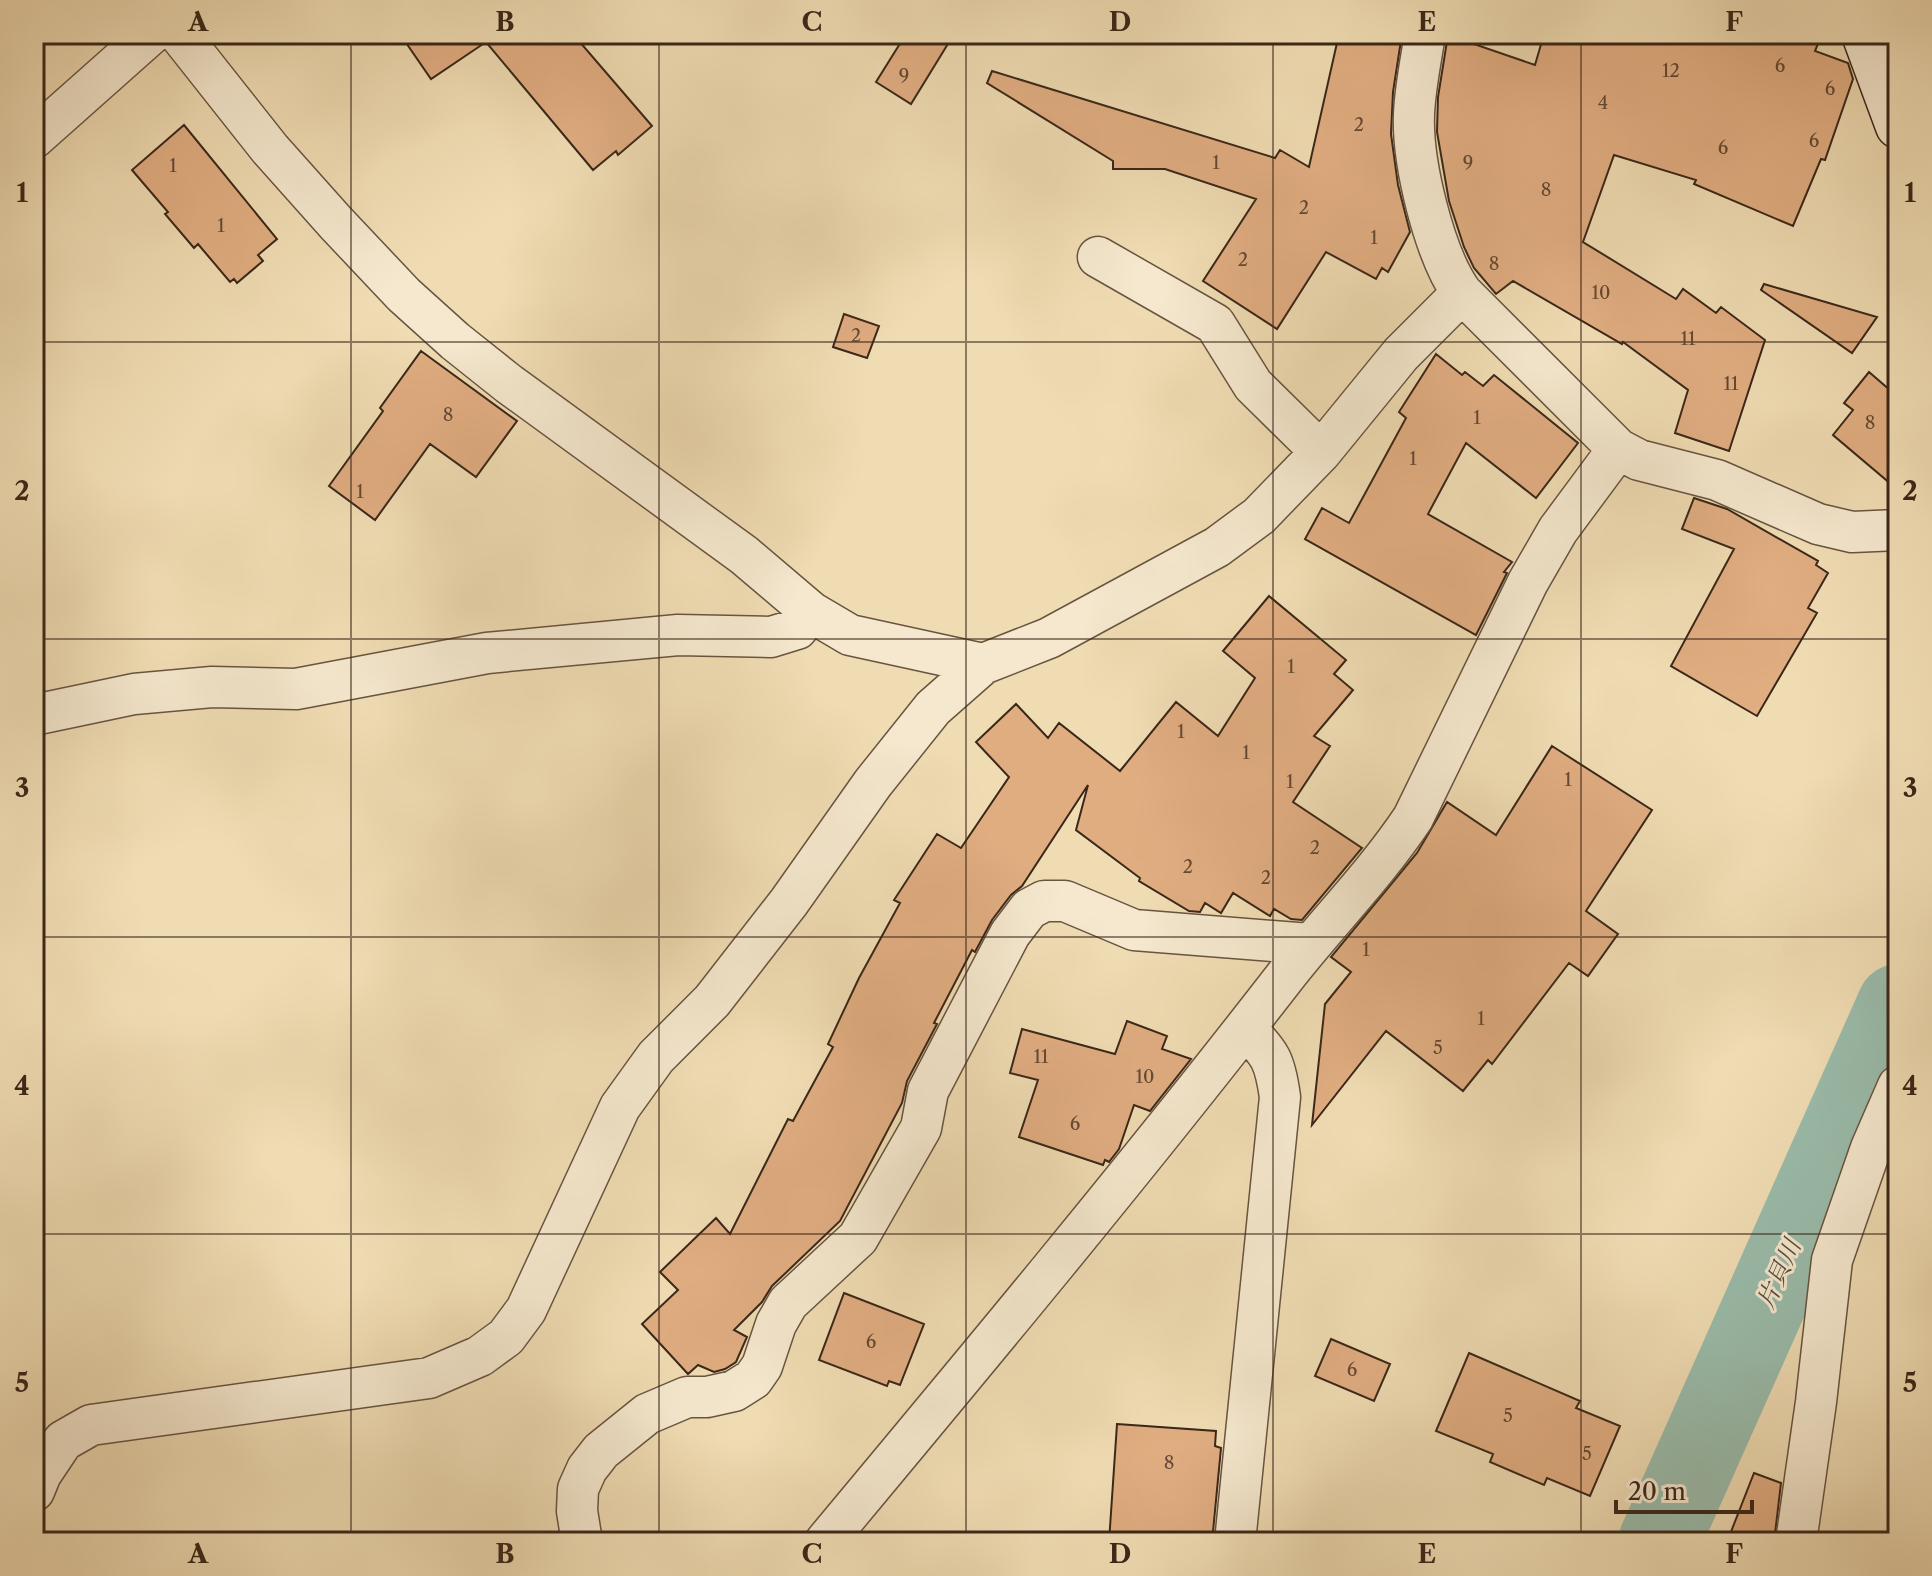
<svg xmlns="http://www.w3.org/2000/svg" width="1932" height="1576" font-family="'Libre Caslon Text','Noto Serif JP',serif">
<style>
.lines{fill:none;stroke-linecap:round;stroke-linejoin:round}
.river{stroke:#9abcab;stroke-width:82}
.building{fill:#e0ad81;stroke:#3a2719;stroke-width:2}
.street-casing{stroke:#685440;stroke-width:43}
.secondary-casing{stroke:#3a2719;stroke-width:47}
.street{stroke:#f5e8ce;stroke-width:40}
.secondary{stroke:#f5e8ce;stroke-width:44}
.grid{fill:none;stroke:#3a2719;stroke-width:2;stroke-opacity:0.55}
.labels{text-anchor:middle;stroke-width:6;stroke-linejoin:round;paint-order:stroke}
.number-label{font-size:18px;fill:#644833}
.water-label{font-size:24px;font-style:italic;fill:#524c3e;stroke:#f5e8ce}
.neatline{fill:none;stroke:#3a2719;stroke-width:3}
.grid-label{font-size:26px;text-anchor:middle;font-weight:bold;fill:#3a2719}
</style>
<rect width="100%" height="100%" fill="#f0dcb3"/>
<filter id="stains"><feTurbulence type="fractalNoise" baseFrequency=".0025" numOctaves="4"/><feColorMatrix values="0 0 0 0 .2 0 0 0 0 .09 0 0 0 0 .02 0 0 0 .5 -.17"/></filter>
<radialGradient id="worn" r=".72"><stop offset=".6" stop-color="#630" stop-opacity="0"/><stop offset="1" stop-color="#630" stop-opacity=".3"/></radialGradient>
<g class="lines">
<path class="river" d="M 1659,1542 L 1898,1005"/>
</g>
<path class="building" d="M 400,34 L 573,34 L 652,126 L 618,155 L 616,151 L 593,170 L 486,42 L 431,79 Z
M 906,34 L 954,34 L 911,104 L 876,82 Z
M 1339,34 L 1402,34 L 1393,92 L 1391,134 L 1398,185 L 1410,232 L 1388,272 L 1382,268 L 1376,279 L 1326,252 L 1277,329 L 1203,281 L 1256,199 L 1165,169 L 1113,169 L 1113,161 L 987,83 L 992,71 L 1275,158 L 1280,150 L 1309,167 Z
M 1544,34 L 1822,34 L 1815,51 L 1848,63 L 1853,79 L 1825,160 L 1821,159 L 1793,226 L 1694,184 L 1696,180 L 1614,155 L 1583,242 L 1676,299 L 1683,289 L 1716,313 L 1721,307 L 1765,340 L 1729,451 L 1675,433 L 1688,390 L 1623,342 L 1622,344 L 1513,281 L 1496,294 L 1474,268 L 1464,247 L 1449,201 L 1437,132 L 1438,97 L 1448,35 L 1535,65 Z
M 184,125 L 277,239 L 258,255 L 263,261 L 237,283 L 234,279 L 230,282 L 198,244 L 194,248 L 165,214 L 168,212 L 132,170 Z
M 1764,284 L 1877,317 L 1852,353 L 1761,290 Z
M 844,314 L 879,326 L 867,358 L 833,347 Z
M 421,351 L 517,421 L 476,477 L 430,444 L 375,520 L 329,486 L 383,411 L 380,408 Z
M 1436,354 L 1462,375 L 1465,372 L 1483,386 L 1494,375 L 1578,443 L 1536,498 L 1466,443 L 1428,514 L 1512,562 L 1504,572 L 1507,573 L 1476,635 L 1305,539 L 1322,508 L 1349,523 L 1406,418 L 1399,412 Z
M 1869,372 L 1898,397 L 1898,490 L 1833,435 L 1853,410 L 1844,403 Z
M 1694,498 L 1727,509 L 1818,561 L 1816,565 L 1828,573 L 1808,608 L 1817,613 L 1757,716 L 1671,666 L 1734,549 L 1682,529 Z
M 1269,596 L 1346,660 L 1334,674 L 1353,690 L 1314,736 L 1330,746 L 1293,802 L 1362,848 L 1302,920 L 1291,919 L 1274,909 L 1270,916 L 1233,893 L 1221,913 L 1205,903 L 1200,912 L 1189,911 L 1139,881 L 1140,878 L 1076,830 L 1088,785 L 1022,886 L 1011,895 L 992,920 L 975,952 L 972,950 L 934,1023 L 937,1024 L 907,1081 L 902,1103 L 840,1221 L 772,1286 L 762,1302 L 734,1330 L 747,1337 L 736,1362 L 725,1369 L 714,1372 L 698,1365 L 688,1374 L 642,1324 L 678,1290 L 660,1272 L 716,1218 L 730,1234 L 788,1119 L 793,1121 L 833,1047 L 828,1044 L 859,978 L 900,903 L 894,900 L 937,834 L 961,848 L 1009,777 L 976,742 L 1016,704 L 1048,738 L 1059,723 L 1120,771 L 1176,702 L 1218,736 L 1255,678 L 1223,651 Z
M 1552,746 L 1652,810 L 1586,911 L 1618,934 L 1588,976 L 1569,963 L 1492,1064 L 1488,1060 L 1463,1091 L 1386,1031 L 1312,1125 L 1325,1004 L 1351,972 L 1331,957 L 1417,853 L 1447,802 L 1496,835 Z
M 1127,1021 L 1167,1036 L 1162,1049 L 1191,1059 L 1150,1111 L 1134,1105 L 1119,1149 L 1109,1162 L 1105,1160 L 1103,1165 L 1019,1137 L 1038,1080 L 1010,1073 L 1022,1029 L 1115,1054 Z
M 844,1293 L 924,1324 L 900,1385 L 889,1381 L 887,1386 L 819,1360 Z
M 1331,1339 L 1390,1364 L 1374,1401 L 1315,1376 Z
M 1469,1353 L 1580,1401 L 1576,1408 L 1620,1426 L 1590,1496 L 1547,1478 L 1544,1485 L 1490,1462 L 1493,1454 L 1436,1431 Z
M 1117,1424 L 1216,1431 L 1215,1446 L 1221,1448 L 1212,1542 L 1109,1542 Z
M 1754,1473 L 1781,1483 L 1774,1542 L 1727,1542 Z"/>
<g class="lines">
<defs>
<path id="street" d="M 179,34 L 270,149 L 336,223 L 404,295 L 455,341 L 509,384 L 744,555 L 811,612 L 850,635 L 983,664
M 1425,34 C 1421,60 1415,88 1414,114 C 1412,162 1434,254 1462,293 L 1618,449 L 1639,460 L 1717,480 L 1818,524 L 1852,532 L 1898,530
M 34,138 L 151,34
M 1098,257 L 1215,324 L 1253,385 L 1321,452
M 34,715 L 134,694 L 212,687 L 296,689 L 487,653 L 678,635 L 771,637 L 797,629 L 811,612
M 34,1491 L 41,1474 L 63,1441 L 91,1425 L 429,1378 L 480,1356 L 506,1337 L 526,1310 L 620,1107 L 656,1057 L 712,1001 L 789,902 L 873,783 L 933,708 L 983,664 L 1049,638 L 1217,547 L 1259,516 L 1321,452 L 1401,354 L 1462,293
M 582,1542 L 577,1511 L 578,1489 L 587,1469 L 601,1451 L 647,1414 L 687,1397 L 707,1397 L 734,1391 L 753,1379 L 762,1366 L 776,1324 L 788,1303 L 858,1238 L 921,1128 L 928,1091 L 1010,934 L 1029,909 L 1044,901 L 1065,901 L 1134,930 L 1310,944
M 825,1542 C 980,1356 1135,1170 1284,978 C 1326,924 1375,875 1413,818 L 1528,582 L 1558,530 L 1618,449
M 1235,1542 L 1280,1097 C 1275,1061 1271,1054 1245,1028
M 1796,1542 L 1816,1402 L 1832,1260 L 1871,1148 L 1898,1086"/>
<path id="secondary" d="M 1864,34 L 1898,126"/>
</defs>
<use href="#street" class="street-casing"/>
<use href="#secondary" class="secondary-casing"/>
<use href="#street" class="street"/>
<use href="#secondary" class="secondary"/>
</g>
<path class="grid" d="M 351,34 L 351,1542M 659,34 L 659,1542M 966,34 L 966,1542M 1273,34 L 1273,1542M 1581,34 L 1581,1542M 34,342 L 1898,342M 34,639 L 1898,639M 34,937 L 1898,937M 34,1234 L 1898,1234"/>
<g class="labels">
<g class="number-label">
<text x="1780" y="72">6</text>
<text x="1671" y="77">12</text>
<text x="904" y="82">9</text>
<text x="1830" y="95">6</text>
<text x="1603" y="109">4</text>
<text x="1359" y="131">2</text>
<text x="1814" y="147">6</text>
<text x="1723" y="154">6</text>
<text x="1216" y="169">1</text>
<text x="1468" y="169">9</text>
<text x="173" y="172">1</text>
<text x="1546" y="196">8</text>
<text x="1304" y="214">2</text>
<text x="221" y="232">1</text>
<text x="1374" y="244">1</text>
<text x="1243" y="266">2</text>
<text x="1494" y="270">8</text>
<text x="1601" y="299">10</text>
<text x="856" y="342">2</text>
<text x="1688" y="345">11</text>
<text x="1731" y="390">11</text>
<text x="448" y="421">8</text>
<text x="1477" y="424">1</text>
<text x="1870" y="429">8</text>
<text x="1413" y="465">1</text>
<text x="360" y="498">1</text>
<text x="1291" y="673">1</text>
<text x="1181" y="738">1</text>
<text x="1246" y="759">1</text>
<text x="1568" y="786">1</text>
<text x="1290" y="788">1</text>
<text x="1315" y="854">2</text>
<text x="1188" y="873">2</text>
<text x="1266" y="884">2</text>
<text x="1366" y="956">1</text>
<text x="1481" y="1025">1</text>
<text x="1438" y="1054">5</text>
<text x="1041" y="1063">11</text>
<text x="1145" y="1083">10</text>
<text x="1075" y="1130">6</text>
<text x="871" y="1348">6</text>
<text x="1352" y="1376">6</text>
<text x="1508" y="1422">5</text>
<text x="1587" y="1460">5</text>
<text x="1169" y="1469">8</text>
</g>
<g class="water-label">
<text transform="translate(1779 1274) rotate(-66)" y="8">片貝川</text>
</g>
</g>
<rect width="1932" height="1576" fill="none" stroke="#f0dcb3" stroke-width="88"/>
<path d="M1616 1500v12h136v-12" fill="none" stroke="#3a2719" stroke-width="4"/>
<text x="1628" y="1500" font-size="24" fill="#3a2719" stroke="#f5e8ce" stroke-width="6" paint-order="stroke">20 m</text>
<rect x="44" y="44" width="1844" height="1488" class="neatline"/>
<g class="grid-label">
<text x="198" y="31">A</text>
<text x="505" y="31">B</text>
<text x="812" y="31">C</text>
<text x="1120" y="31">D</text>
<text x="1427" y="31">E</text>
<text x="1734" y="31">F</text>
<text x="22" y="202">1</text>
<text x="1910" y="202">1</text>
<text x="22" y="500">2</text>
<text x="1910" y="500">2</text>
<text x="22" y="797">3</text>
<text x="1910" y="797">3</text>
<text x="22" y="1095">4</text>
<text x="1910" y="1095">4</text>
<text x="22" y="1392">5</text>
<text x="1910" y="1392">5</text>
<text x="198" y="1563">A</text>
<text x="505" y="1563">B</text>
<text x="812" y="1563">C</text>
<text x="1120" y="1563">D</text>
<text x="1427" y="1563">E</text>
<text x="1734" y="1563">F</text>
</g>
<rect width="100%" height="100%" filter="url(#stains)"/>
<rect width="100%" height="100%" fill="url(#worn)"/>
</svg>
